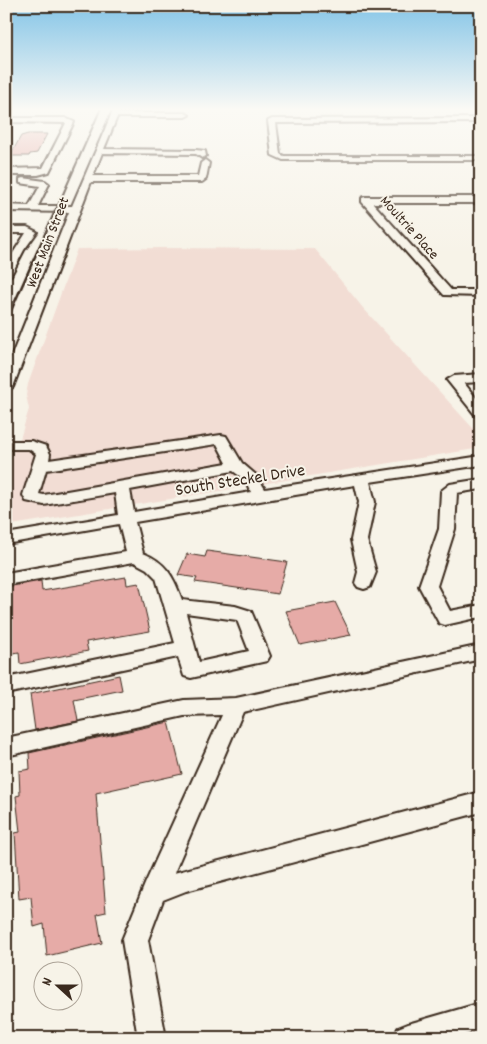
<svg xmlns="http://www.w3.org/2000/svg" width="487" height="1044" font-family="Dekko,sans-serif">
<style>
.built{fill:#f2ddd4}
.building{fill:#e6aba7;stroke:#3b2a1e}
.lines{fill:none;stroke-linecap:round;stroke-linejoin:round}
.minor-casing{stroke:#3b2a1e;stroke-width:4}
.minor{fill:#f7f3e8;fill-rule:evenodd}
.rail-far1{stroke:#3b2a1e;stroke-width:2}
.rail{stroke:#3b2a1e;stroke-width:2.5}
.labels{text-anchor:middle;stroke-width:4;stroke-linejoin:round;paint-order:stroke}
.far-street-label{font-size:15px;fill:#3b2a1e;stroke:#f7f3e8}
.street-label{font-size:18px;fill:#3b2a1e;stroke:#f7f3e8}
</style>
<rect width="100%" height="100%" fill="#f7f3e8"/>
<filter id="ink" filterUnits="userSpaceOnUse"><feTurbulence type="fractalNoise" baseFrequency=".02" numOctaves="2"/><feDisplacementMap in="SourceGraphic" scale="10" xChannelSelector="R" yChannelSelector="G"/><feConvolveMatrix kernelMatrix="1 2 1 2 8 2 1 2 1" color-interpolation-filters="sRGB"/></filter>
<g filter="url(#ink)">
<path class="built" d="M 165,248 L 315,249 L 363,308 L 481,437 L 481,448 L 6,526 L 6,474 L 14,450 L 17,449 L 29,409 L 26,395 L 28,384 L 77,249 Z"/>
<path class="building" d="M 28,134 L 47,134 L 37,153 L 30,154 L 29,156 L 10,156 L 21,136 Z
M 207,551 L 287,562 L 278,594 L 195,582 L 197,578 L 178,575 L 187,554 L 205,557 Z
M 126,577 L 127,585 L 139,583 L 150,631 L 86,642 L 88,651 L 20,664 L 19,652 L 6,654 L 6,587 L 41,581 L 42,591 Z
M 335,602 L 351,635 L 300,645 L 286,611 Z
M 119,675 L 122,690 L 74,700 L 78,721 L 35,730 L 30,694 Z
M 169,722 L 182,774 L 96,793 L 106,912 L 97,914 L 102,943 L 47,956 L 44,924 L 34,927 L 31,897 L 19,899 L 15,833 L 20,832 L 16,796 L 20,795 L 19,771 L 30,769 L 29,753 Z"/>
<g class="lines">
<defs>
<path id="minor" d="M 114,108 L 120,108 L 119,113 L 185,113 L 189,115 L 185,117 L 117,117 L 104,149 L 196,150 L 205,151 L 206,156 L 202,158 L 196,154 L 102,153 L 93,176 L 198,176 L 201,163 L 205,160 L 209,163 L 206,179 L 202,182 L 91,182 L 13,387 L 6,391 L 6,370 L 69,212 L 6,211 L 6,205 L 29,206 L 40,186 L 20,183 L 20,179 L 23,178 L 45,181 L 49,184 L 38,206 L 72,206 Z
M 6,118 L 65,118 L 74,122 L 49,172 L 38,175 L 6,175 L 6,169 L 43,168 L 66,123 L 6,122 Z
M 481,118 L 481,122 L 276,123 L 280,154 L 284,156 L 481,156 L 481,160 L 283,160 L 272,155 L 268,121 L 272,119 Z
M 365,197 L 481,197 L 481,203 L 373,203 L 451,290 L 481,290 L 481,296 L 444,295 L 362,202 L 362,198 Z
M 6,227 L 27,227 L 37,232 L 24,250 L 11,275 L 6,278 L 6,264 L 26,233 L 6,233 Z
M 481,374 L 481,382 L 464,383 L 481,404 L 481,417 L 476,416 L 447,380 L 454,376 Z
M 221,435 L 226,436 L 242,463 L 256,475 L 265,489 L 481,456 L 481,465 L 370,482 L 375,502 L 367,540 L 376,572 L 370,587 L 364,589 L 358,587 L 355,583 L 358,572 L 351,540 L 359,502 L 355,485 L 135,522 L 143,553 C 166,562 174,577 182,600 L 235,606 L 251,611 L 270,656 L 267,661 L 191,678 L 184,676 L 178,657 L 6,694 L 6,678 L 175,643 L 156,578 L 147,569 L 134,562 L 6,585 L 6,573 L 126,552 L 119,524 L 6,544 L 6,534 L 118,515 L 115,493 L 44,505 L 26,501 L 23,495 L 36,454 L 29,449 L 6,449 L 6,441 L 31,441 L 46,446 L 50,454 L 49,460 ZM 217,444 L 227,463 L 44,495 L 39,494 L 46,470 ZM 233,471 L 245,480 L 251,492 L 134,512 L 130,490 ZM 186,613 L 237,620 L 249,651 L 199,662 Z
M 481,479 L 481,489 L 457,493 L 455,529 L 437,586 L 450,611 L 481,605 L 481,617 L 445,625 L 439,623 L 419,586 L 439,529 L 441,491 L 450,484 Z
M 481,645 L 481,659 L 243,712 L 174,873 L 481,792 L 481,812 L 186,891 L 163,900 L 148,940 L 166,1038 L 138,1038 L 122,940 L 145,884 L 222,715 L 184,716 L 6,756 L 6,738 L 184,700 L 236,698 Z
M 481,1003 L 481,1030 L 454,1038 L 394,1038 L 398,1028 L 408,1024 Z"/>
</defs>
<use href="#minor" class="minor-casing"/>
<use href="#minor" class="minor"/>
<path class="rail-far1" d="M 56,210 L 101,108"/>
<path class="rail" d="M 6,322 L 56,209"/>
</g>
</g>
<linearGradient id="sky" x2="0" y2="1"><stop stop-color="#83c4e7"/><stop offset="0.43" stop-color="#fbfaf5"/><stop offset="1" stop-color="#fbfaf5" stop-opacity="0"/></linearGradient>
<rect width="487" height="254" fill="url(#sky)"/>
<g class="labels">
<g class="far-street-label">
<text transform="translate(410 227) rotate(48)" y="5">Moultrie Place</text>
<text transform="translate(47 242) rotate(-69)" y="5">West Main Street</text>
</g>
<g class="street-label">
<text transform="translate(240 479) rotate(-9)" y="6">South Steckel Drive</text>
</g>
</g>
<rect width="487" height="1044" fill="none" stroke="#f7f3e8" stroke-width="25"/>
<rect x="12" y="12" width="462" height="1019" fill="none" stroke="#3b2a1e" stroke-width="2" filter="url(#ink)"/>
<g transform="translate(58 986) rotate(291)"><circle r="24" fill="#f7f3e8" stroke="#aca397"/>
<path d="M0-4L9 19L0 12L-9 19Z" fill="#3b2a1e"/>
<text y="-8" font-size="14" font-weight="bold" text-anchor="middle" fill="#3b2a1e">N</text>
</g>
</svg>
